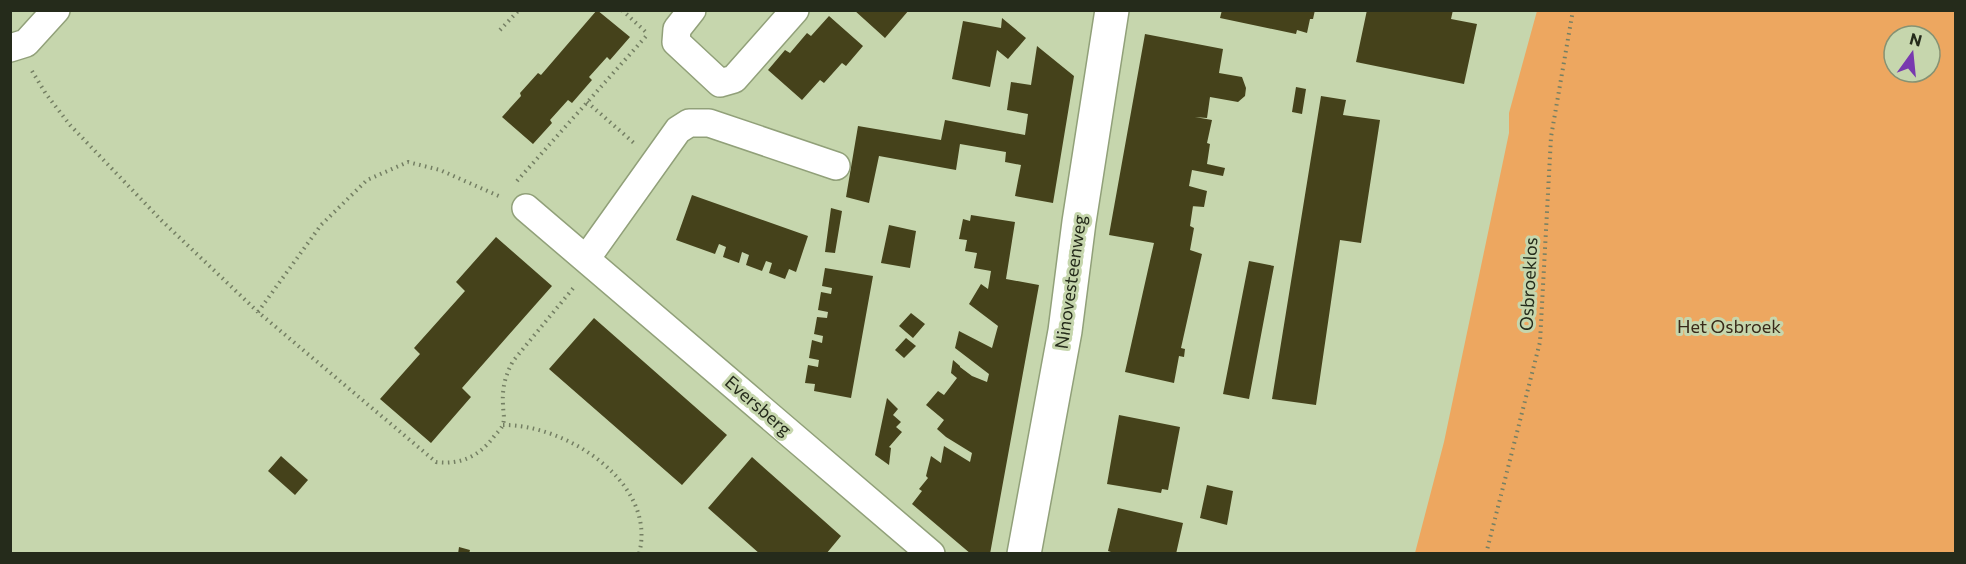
<svg xmlns="http://www.w3.org/2000/svg" width="1966" height="564" font-family="Commissioner,sans-serif">
<style>
.green{fill:#eda760;fill-rule:evenodd}
.building{fill:#45421b}
.lines{fill:none;stroke-linecap:round;stroke-linejoin:round}
.minor-casing{stroke:#91a079;stroke-width:30}
.secondary-casing{stroke:#91a079;stroke-width:36}
.path{stroke:#747f63;stroke-width:4;stroke-dasharray:1.5 4.5;stroke-linecap:butt}
.minor{stroke:#fff;stroke-width:27}
.secondary{stroke:#fff;stroke-width:33}
.labels{text-anchor:middle;stroke-width:6;stroke-linejoin:round;paint-order:stroke}
.street-label{font-size:18px;fill:#252b1b;stroke:#c6d6ad}
.park-label{font-size:18px;fill:#392919;stroke:#c6d6ad}
</style>
<rect width="100%" height="100%" fill="#c6d6ad"/>
<path class="green" d="M 1537,11 L 1955,11 L 1955,553 L 1415,553 L 1444,442 L 1509,133 L 1509,113 ZM 1894,36 L 1930,36 L 1930,72 L 1894,72 Z"/>
<path class="building" d="M 597,10 L 630,37 L 610,60 L 607,57 L 589,77 L 592,80 L 572,103 L 568,100 L 550,120 L 552,123 L 533,144 L 502,117 L 521,96 L 520,93 L 538,73 L 541,75 Z
M 854,10 L 909,10 L 885,38 Z
M 1222,10 L 1315,10 L 1313,19 L 1310,19 L 1307,33 L 1297,30 L 1296,34 L 1220,18 Z
M 1367,10 L 1453,10 L 1451,19 L 1477,24 L 1464,84 L 1356,62 Z
M 829,16 L 863,46 L 846,66 L 842,63 L 841,64 L 824,83 L 820,80 L 802,100 L 768,70 L 785,50 L 790,53 L 807,33 L 811,36 Z
M 1002,18 L 1026,38 L 1008,59 L 997,50 L 990,87 L 952,79 L 963,21 L 1001,28 Z
M 1145,34 L 1223,49 L 1219,73 L 1242,77 L 1246,88 L 1245,96 L 1238,102 L 1210,97 L 1207,118 L 1195,117 L 1212,120 L 1207,143 L 1210,144 L 1207,164 L 1225,168 L 1223,176 L 1192,170 L 1189,186 L 1207,191 L 1204,207 L 1191,206 L 1193,206 L 1190,226 L 1194,228 L 1190,250 L 1202,254 L 1181,348 L 1185,349 L 1184,357 L 1179,356 L 1174,383 L 1125,372 L 1154,243 L 1109,235 Z
M 1037,46 L 1074,76 L 1053,203 L 1015,196 L 1021,165 L 1005,162 L 1006,152 L 960,144 L 956,170 L 879,156 L 869,203 L 846,197 L 858,126 L 941,140 L 945,120 L 1025,135 L 1028,114 L 1007,110 L 1011,82 L 1031,85 Z
M 1296,87 L 1306,89 L 1302,114 L 1292,112 Z
M 1321,96 L 1346,100 L 1343,115 L 1380,120 L 1361,243 L 1340,240 L 1316,405 L 1272,399 Z
M 692,195 L 808,236 L 796,272 L 789,269 L 785,279 L 769,273 L 772,263 L 766,261 L 762,271 L 746,265 L 749,255 L 742,252 L 739,263 L 723,257 L 726,247 L 719,244 L 715,254 L 676,240 Z
M 831,208 L 842,211 L 835,253 L 825,252 Z
M 971,215 L 1015,222 L 1006,279 L 1039,285 L 990,554 L 971,554 L 912,504 L 922,491 L 919,489 L 928,478 L 926,476 L 931,456 L 941,463 L 944,446 L 970,462 L 972,453 L 946,437 L 937,429 L 944,420 L 926,405 L 938,391 L 944,395 L 957,378 L 951,373 L 953,360 L 960,366 L 960,367 L 972,376 L 987,382 L 989,374 L 955,348 L 959,331 L 992,348 L 998,326 L 969,304 L 981,284 L 988,289 L 991,271 L 974,268 L 977,253 L 965,251 L 967,240 L 959,239 L 963,219 L 970,221 Z
M 889,225 L 916,231 L 910,268 L 881,263 Z
M 496,237 L 552,286 L 462,388 L 471,397 L 431,443 L 380,399 L 420,354 L 414,348 L 465,291 L 456,282 Z
M 1249,261 L 1274,266 L 1249,399 L 1223,394 Z
M 825,268 L 873,276 L 851,398 L 814,391 L 815,384 L 805,383 L 808,365 L 818,367 L 819,360 L 809,358 L 812,340 L 822,343 L 823,336 L 814,334 L 817,317 L 827,318 L 828,312 L 818,310 L 821,292 L 831,294 L 832,288 L 822,286 Z
M 911,313 L 925,324 L 913,338 L 899,326 Z
M 594,318 L 727,435 L 682,485 L 549,369 Z
M 906,338 L 916,346 L 904,358 L 895,350 Z
M 887,398 L 898,409 L 893,415 L 901,422 L 896,427 L 902,432 L 889,447 L 891,448 L 889,465 L 875,455 Z
M 1119,415 L 1180,427 L 1168,490 L 1162,489 L 1161,493 L 1107,484 Z
M 281,456 L 308,480 L 295,495 L 268,471 Z
M 752,457 L 841,536 L 826,554 L 760,554 L 708,508 Z
M 1207,485 L 1233,491 L 1227,525 L 1200,518 Z
M 1118,508 L 1183,523 L 1176,554 L 1117,554 L 1108,551 Z
M 459,547 L 470,550 L 469,554 L 458,554 Z"/>
<g class="lines">
<defs>
<path id="minor" d="M 692,10 L 677,29 L 676,42 L 720,83
M 10,48 L 26,43 L 56,10
M 720,83 L 734,79 L 795,10
M 526,208 L 931,554
M 586,259 L 678,130 L 689,123 L 709,123 L 836,166"/>
<path id="secondary" d="M 1024,554 L 1065,331 L 1079,222 L 1112,10"/>
</defs>
<use href="#minor" class="minor-casing"/>
<use href="#secondary" class="secondary-casing"/>
<path class="path" d="M 622,10 L 648,34
M 500,30 L 519,10
M 32,71 L 46,94 L 70,125 L 162,221 L 258,312 L 436,462 C 461,465 480,456 495,435 C 498,432 502,428 503,424 C 505,418 503,411 503,405 C 502,388 505,376 513,361 L 575,286
M 587,102 L 634,143
M 517,181 L 648,34
M 258,312 L 321,225 L 367,180 L 408,162 L 440,170 L 501,197
M 503,425 C 565,424 658,482 639,554
M 1486,554 L 1540,342 L 1551,137 L 1573,10"/>
<use href="#minor" class="minor"/>
<use href="#secondary" class="secondary"/>
</g>
<g class="labels">
<g class="street-label">
<text transform="translate(1071 282) rotate(-82)" y="6">Ninovesteenweg</text>
<text transform="translate(1529 284) rotate(-87)" y="6">Osbroeklos</text>
<text transform="translate(758 406) rotate(41)" y="6">Eversberg</text>
</g>
<g class="park-label">
<text x="1729" y="333">Het Osbroek</text>
</g>
</g>
<rect width="1966" height="564" fill="none" stroke="#252b1b" stroke-width="24"/>
<g transform="translate(1912 54) rotate(15)"><circle r="28" fill="#c6d6ad" stroke="#869273" stroke-width="1.5"/>
<path d="M0-4.5L10 22L0 15L-10 22Z" fill="#7839af"/>
<text y="-9" font-size="16" font-weight="bold" text-anchor="middle" fill="#252b1b">N</text>
</g>
</svg>
